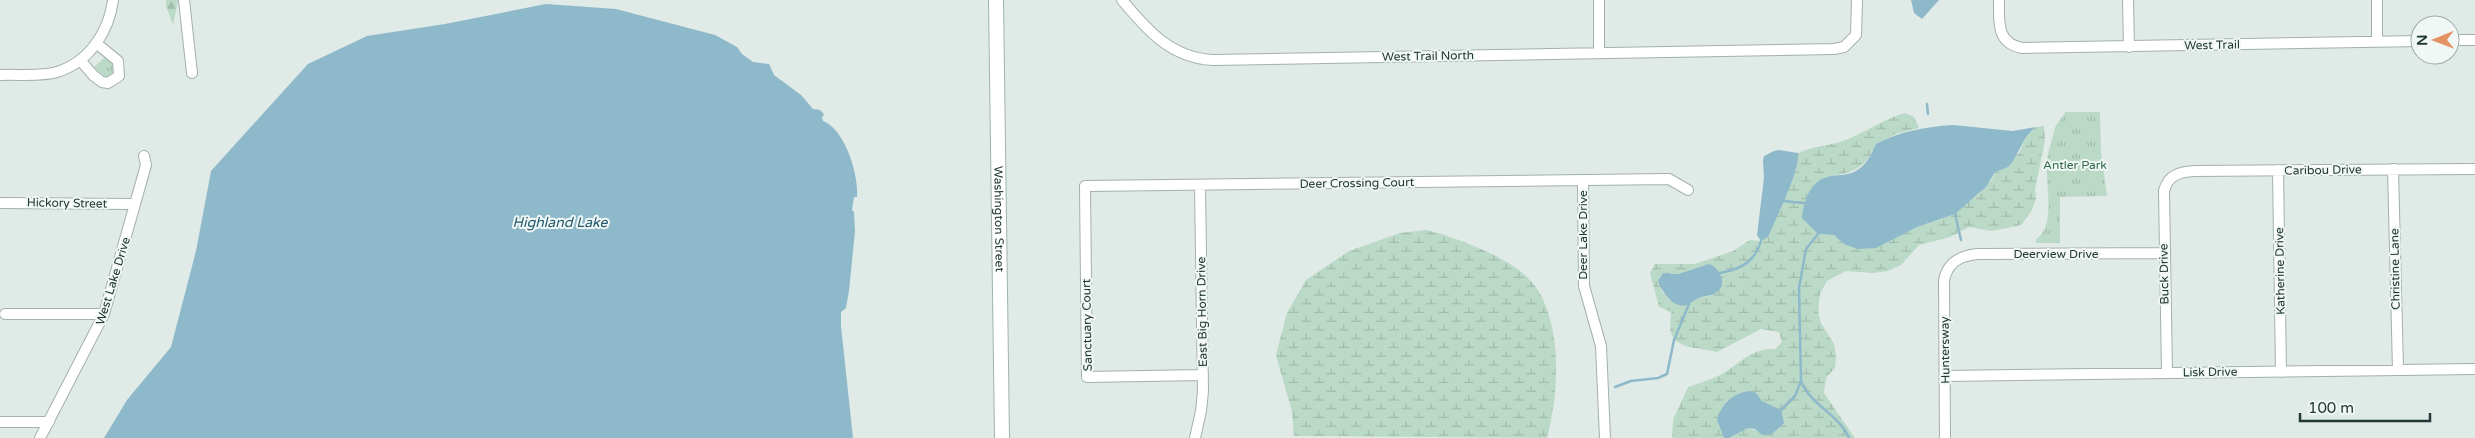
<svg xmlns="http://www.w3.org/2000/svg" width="2475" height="438" font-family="'Varela Round',sans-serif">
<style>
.grass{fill:url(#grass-tufts)}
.forest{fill:url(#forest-firs)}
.wetland{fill:url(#wetland-marsh);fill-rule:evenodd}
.water{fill:#8db9ca}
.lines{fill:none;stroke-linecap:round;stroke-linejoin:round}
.stream{stroke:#8db9ca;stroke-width:2.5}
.minor-casing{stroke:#a3b1ae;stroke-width:12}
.secondary-casing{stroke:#a0b4af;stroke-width:16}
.minor{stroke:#fff;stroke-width:10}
.secondary{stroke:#fff;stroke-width:14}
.labels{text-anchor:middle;stroke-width:4;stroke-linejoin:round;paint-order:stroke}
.street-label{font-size:12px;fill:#223835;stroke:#f0f7f4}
.park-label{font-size:12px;fill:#306b4e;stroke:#f0f7f4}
.water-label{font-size:14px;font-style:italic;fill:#22596f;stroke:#f0f7f4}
</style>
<defs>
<pattern id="grass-tufts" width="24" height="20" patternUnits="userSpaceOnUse" patternTransform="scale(1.25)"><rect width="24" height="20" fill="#bbd9c7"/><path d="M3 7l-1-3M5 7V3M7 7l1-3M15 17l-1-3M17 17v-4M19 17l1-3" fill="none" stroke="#a0bbac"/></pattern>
<pattern id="forest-firs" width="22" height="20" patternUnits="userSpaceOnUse" patternTransform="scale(1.25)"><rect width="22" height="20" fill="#bbd9c7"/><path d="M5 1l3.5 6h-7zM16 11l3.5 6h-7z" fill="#a0bbac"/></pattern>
<pattern id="wetland-marsh" width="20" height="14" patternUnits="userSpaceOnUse" patternTransform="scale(1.25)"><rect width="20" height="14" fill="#bbd9c7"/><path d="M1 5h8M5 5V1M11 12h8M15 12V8" fill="none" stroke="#a0bbac"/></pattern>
</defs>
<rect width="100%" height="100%" fill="#e0eae7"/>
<path class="grass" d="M 105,57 L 114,65 L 114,76 L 106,78 L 94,67 Z
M 2065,112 L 2100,112 L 2101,152 L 2107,196 L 2060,197 L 2060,243 L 2036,243 L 2036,239 C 2059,224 2042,177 2048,154 C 2050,146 2053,136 2055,128 C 2057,122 2063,118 2065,112 Z"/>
<path class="forest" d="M 166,0 L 178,0 L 173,25 L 166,6 Z"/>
<path class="wetland" d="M 1905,113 L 1914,117 L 1919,128 L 1896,134 L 1876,144 C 1864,172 1851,172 1824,178 L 1818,234 L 1834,235 L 1844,244 L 1897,236 L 1917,227 L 1955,214 L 1960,208 L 1978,195 L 1992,179 L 1995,172 L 2019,153 L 2026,137 L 2035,127 L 2044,126 L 2045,141 L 2035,189 L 2036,199 L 2032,210 L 2022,224 L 2017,226 L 1992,231 L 1969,227 L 1950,237 L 1919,245 L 1901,265 L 1888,271 L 1873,273 L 1846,271 L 1827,281 L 1820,294 L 1818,311 L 1821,323 L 1834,344 L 1836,357 L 1835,368 L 1826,378 L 1824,393 L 1855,438 L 1729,438 L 1748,428 L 1760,432 L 1781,410 L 1762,401 L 1756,393 L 1727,401 L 1717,420 L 1724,438 L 1672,438 L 1673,420 L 1688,387 C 1699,383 1711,380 1722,374 C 1740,363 1752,348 1775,349 L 1782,342 L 1779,332 L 1761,329 L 1717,352 L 1685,346 L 1674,340 L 1670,330 L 1671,312 L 1659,307 L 1650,273 L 1655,264 L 1695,264 L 1733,251 L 1750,240 L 1761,241 L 1795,172 L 1798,153 C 1813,146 1828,146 1843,141 C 1865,133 1883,119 1905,113 ZM 1709,264 L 1713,295 L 1676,303 L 1668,299 L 1661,290 L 1671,273 L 1678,274 Z
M 1427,230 C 1460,239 1514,258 1535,286 C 1563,325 1559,394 1547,438 L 1294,436 L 1292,412 L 1276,355 L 1287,313 L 1306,280 L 1349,251 L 1400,233 Z"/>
<path class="water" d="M 1911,0 L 1939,0 L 1922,19 L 1914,13 Z
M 546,4 L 616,9 L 715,35 L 737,47 L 742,54 L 753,62 L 769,64 L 774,75 L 801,95 L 813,109 L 820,110 L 824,114 L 822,118 L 823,121 C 845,129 859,175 857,197 L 854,197 L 852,210 L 854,212 L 855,231 L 849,291 L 846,308 L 841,312 L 841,326 L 853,438 L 104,438 L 127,400 L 171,347 L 196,251 L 211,171 L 308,64 L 367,36 L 445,24 Z
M 1953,125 L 2013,131 L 2035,127 L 2026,137 L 2013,161 L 2008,167 L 1995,172 L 1986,187 L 1955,214 L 1917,227 L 1876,248 L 1858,249 L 1844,244 L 1834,235 L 1818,234 L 1802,218 C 1804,200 1810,180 1831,176 C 1838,175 1848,175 1854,172 C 1866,166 1871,155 1876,144 C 1901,131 1925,127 1953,125 Z
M 1779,150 L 1798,153 C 1800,171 1776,218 1768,237 L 1761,241 L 1757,235 L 1764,178 L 1763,160 L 1764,156 L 1774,151 Z
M 1709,264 C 1721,269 1729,286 1714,294 C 1710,296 1704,296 1699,298 C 1695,299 1693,302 1689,304 C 1674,311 1662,292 1658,281 L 1663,273 L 1678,274 Z
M 1749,391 L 1756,393 L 1762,401 L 1781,410 L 1784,423 L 1772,434 L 1762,435 L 1755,429 L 1748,428 L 1729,438 L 1724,438 L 1717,420 C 1722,404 1731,394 1749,391 Z"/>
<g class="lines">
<path class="stream" d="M 1927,104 L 1928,114
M 1783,201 L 1804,203
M 1955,214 L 1961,240
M 1818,234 L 1806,249 L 1799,288 L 1801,381 C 1810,405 1839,414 1849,438
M 1720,273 C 1741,269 1755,262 1761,241
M 1615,387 L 1631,381 L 1658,378 L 1667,374 L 1674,340 L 1689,304
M 1781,410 L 1795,396 L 1801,381"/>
<defs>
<path id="minor" d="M 184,0 L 192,73
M 1122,0 C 1147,30 1171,58 1213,60 L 1834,49 L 1844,47 L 1856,35 L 1857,0
M 1599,0 L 1599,53
M 1999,0 C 1999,21 1996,43 2022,48 L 2420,41
M 2128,0 L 2129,47
M 2377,0 L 2377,41
M 2450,40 L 2475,40
M 80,60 L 94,76 L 102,82 L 108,83 L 119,76 L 118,61 L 96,43
M 0,75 C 18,74 40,77 57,72 C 89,62 109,32 113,0
M 2393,169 L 2398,370
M 2278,170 L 2281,372
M 1583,180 L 1584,286 L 1601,346 L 1605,438
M 0,203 L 135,204
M 5,314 L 104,314
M 2167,373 L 2164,191 C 2168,175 2179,172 2194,171 L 2475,169
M 1203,375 L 1087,377 L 1085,186 L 1669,179 L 1688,190
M 1945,376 L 2475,369
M 0,422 L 49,422
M 40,438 L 104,314 L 146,165 L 144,156
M 1195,438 L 1201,411 L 1203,391 L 1200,185
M 1945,438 L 1944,281 C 1947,263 1959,256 1977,254 L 2164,253"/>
<g id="secondary">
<path id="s1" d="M 996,0 L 1002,438"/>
</g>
</defs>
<use href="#minor" class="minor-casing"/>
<use href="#secondary" class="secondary-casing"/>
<use href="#minor" class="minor"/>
<use href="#secondary" class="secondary"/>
</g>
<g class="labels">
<g class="street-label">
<text transform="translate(2212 45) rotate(-1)" y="4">West Trail</text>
<text transform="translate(1428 56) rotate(-1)" y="4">West Trail North</text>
<text transform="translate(2323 170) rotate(-1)" y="4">Caribou Drive</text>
<text transform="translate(1357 183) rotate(-1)" y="4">Deer Crossing Court</text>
<text transform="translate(67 203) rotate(1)" y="4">Hickory Street</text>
<text dy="4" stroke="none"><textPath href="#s1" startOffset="219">Washington Street</textPath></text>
<text transform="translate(1583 235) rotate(-90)" y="4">Deer Lake Drive</text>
<text x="2056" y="258">Deerview Drive</text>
<text transform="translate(2395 269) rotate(-91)" y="4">Christine Lane</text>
<text transform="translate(2280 271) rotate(-91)" y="4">Katherine Drive</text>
<text transform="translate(2164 274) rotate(-91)" y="4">Buck Drive</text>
<text transform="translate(113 281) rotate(-73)" y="4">West Lake Drive</text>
<text transform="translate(1202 312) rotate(-91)" y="4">East Big Horn Drive</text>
<text transform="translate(1087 325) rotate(-91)" y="4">Sanctuary Court</text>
<text transform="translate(1945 350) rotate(-91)" y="4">Huntersway</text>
<text transform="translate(2210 372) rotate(-1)" y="4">Lisk Drive</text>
</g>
<g class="park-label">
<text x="2075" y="169">Antler Park</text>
</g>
<g class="water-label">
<text x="560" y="227">Highland Lake</text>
</g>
</g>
<g transform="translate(2435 40) rotate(269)"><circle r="24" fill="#f0f7f4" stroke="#9eaba8"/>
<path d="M0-4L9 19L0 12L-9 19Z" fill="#e59263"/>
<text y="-8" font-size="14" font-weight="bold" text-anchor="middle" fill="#223835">N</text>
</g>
<path d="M2300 413v8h130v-8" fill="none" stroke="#223835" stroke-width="2.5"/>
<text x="2308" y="413" font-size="15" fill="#223835" stroke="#f0f7f4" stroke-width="4" paint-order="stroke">100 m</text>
</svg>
